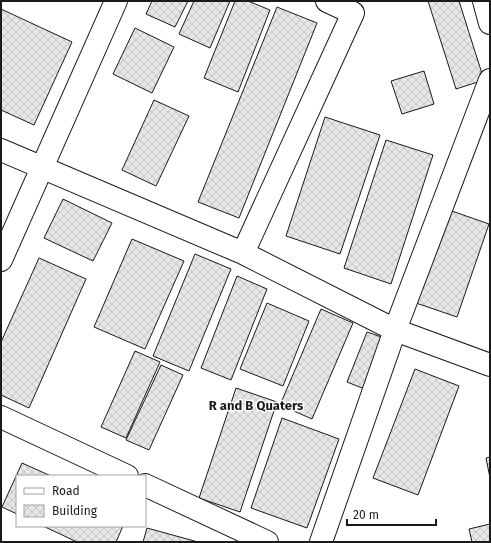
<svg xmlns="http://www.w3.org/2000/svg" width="491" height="543" font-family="'Fira Sans',sans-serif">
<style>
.building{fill:url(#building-cross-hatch);stroke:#1a1a1a}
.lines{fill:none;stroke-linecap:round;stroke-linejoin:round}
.minor-casing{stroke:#1a1a1a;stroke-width:24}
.tertiary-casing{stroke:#1a1a1a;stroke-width:24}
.minor{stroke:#fff;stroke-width:22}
.tertiary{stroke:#fff;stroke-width:22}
.labels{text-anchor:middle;stroke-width:3;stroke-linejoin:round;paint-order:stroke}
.neighbourhood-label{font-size:13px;font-weight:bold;fill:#1a1a1a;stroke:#fff}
</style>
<defs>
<pattern id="building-cross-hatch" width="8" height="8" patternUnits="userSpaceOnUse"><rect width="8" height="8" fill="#e6e6e6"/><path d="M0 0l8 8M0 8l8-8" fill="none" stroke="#c5c5c5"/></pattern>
</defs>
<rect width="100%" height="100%" fill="#fff"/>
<path class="building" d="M 152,1 L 188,1 L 175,27 L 146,14 Z
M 194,1 L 230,1 L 210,48 L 179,34 Z
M 235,1 L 248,1 L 270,10 L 238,92 L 204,78 Z
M 428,1 L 459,1 L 484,80 L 456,89 Z
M 277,7 L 317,23 L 239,218 L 198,202 Z
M 1,9 L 72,42 L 34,125 L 1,110 Z
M 135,28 L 174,47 L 152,93 L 113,74 Z
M 424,71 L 434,104 L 402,114 L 391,81 Z
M 154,100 L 189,116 L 156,186 L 122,170 Z
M 325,117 L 380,135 L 340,254 L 286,236 Z
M 386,140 L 433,155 L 391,284 L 344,268 Z
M 63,199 L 112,223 L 93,261 L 44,238 Z
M 449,210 L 489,224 L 457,317 L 416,303 Z
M 132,239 L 184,261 L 145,349 L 94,327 Z
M 195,254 L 231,269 L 189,371 L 153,356 Z
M 39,258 L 86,279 L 29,408 L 1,395 L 1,342 Z
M 237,276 L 267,289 L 231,380 L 201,368 Z
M 267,303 L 309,321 L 283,386 L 240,369 Z
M 321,309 L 353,323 L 312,419 L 280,405 Z
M 367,332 L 387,339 L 367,390 L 347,382 Z
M 135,351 L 160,362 L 126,438 L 101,427 Z
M 161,365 L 183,375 L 149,450 L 126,440 Z
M 415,369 L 459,386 L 418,495 L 373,478 Z
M 236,388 L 277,402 L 240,512 L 199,498 Z
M 282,418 L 339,439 L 307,528 L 251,508 Z
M 490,457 L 490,478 L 486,458 Z
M 22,463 L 51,476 L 17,476 L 17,514 L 2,507 Z
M 490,524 L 490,542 L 472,542 L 469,529 Z
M 43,526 L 123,526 L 116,542 L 77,542 Z
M 147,528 L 198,542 L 143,542 Z"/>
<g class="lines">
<defs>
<path id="minor" d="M 1,150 L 243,253 L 395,330 L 490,80
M 243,253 L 353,13 L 327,1
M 1,260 L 116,1
M 1,417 L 127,476
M 145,485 L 267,542
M 321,542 L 395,330 L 490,365"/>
<path id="tertiary" d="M 484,1 L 490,23"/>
</defs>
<use href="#minor" class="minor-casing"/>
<use href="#tertiary" class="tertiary-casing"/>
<use href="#minor" class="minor"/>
<use href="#tertiary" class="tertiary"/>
</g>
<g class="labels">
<g class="neighbourhood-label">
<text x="256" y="410">R and B Quaters</text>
</g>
</g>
<rect width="491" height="543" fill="none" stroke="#1a1a1a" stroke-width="4"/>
<rect x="16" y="475" width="130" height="52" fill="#ffffff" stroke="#a3a3a3"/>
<rect x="24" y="488" width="20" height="6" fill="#ffffff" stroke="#a3a3a3"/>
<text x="52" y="495" font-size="12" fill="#1a1a1a">Road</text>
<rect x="24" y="505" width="20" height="12" fill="url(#building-cross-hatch)" stroke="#a3a3a3"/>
<text x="52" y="515" font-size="12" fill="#1a1a1a">Building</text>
<path d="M347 519v6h89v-6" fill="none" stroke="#1a1a1a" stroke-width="2"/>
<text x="353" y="519" font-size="12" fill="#1a1a1a" stroke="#ffffff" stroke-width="3" paint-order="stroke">20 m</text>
</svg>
